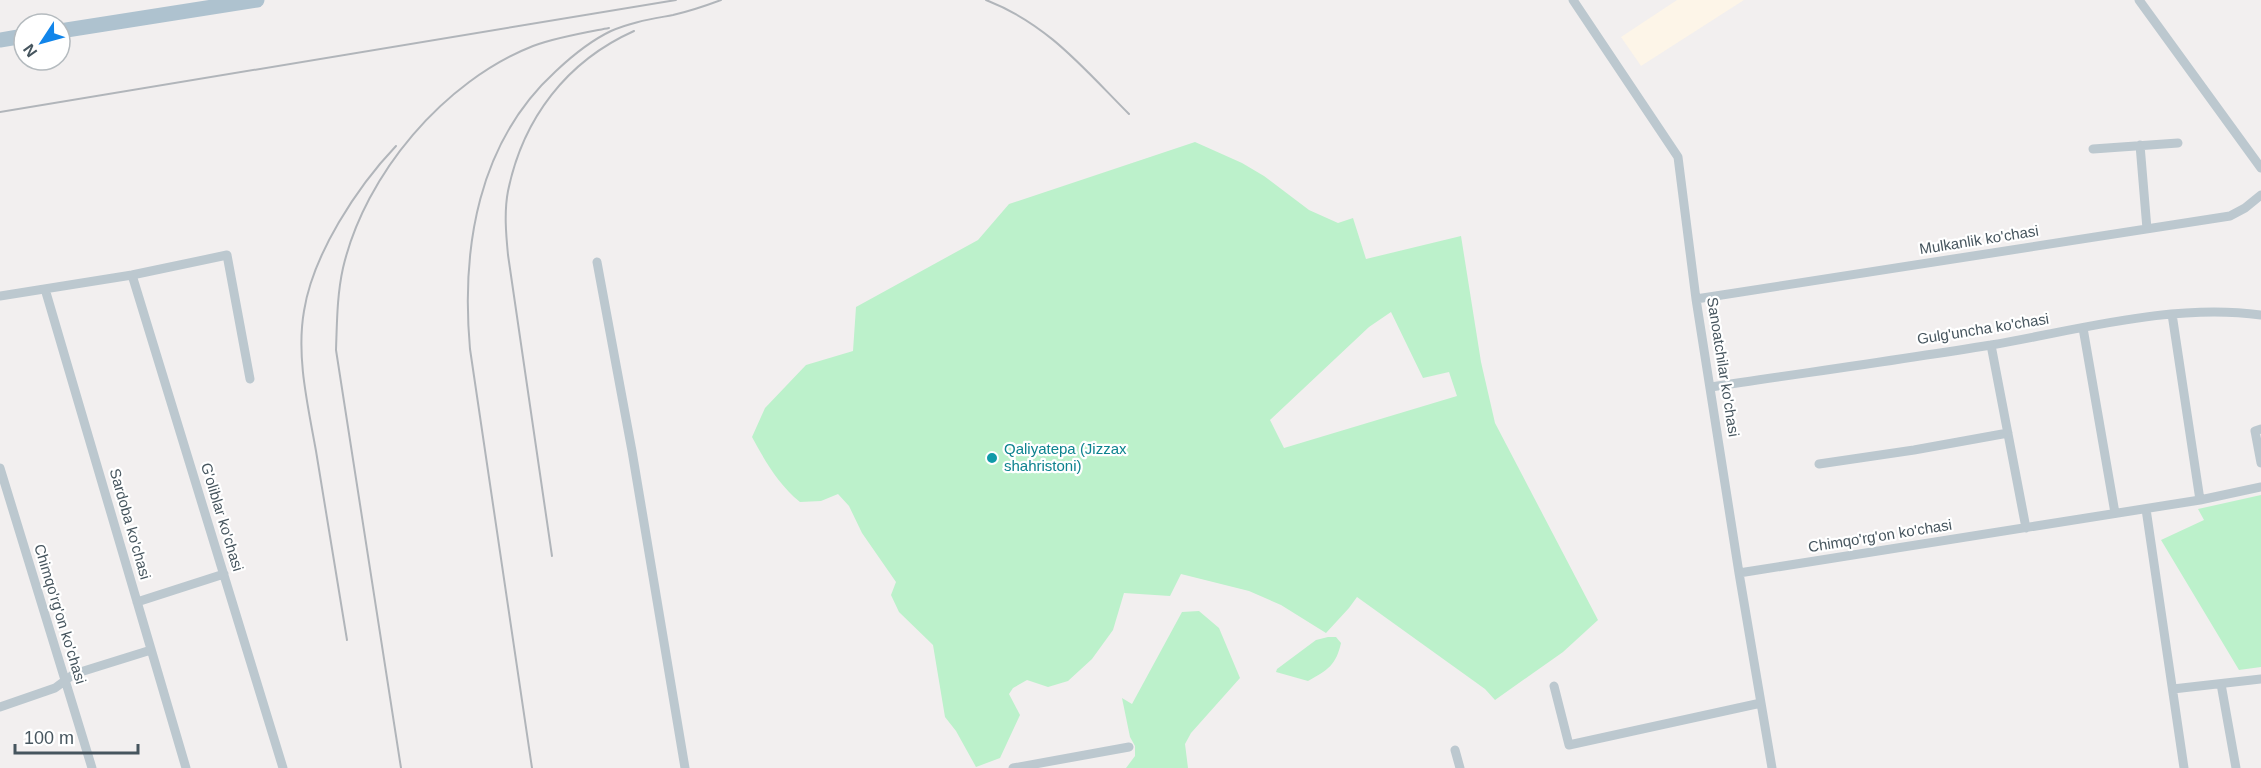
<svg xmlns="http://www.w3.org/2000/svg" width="2261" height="768" font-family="Arial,sans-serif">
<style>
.commercial{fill:#fdf5e8}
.green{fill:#bcf1cb;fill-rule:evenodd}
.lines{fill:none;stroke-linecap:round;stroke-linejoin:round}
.street{stroke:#bcc8cf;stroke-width:9}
.primary{stroke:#aec2cf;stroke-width:15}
.rail{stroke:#b1b5ba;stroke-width:2}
.culture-dot{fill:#0f9aa8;stroke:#fff;stroke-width:2}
.labels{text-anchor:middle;stroke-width:4.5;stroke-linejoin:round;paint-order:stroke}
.street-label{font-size:15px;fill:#46555e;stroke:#fff}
.culture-label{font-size:15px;fill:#0d838f;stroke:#fff;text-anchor:start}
</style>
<rect width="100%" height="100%" fill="#f2efef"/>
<path class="commercial" d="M 1677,0 L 1744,0 L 1641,66 L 1621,37 Z"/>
<path class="green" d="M 1195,142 L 1242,163 L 1264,176 L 1309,210 L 1338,223 L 1353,218 L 1366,259 L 1461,236 L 1481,362 L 1495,423 L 1598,620 L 1563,652 L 1495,700 L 1485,689 L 1357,597 L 1349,608 L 1326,633 L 1281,605 L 1249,591 L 1181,574 L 1170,596 L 1124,593 L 1113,630 L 1092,659 L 1068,681 L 1048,687 L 1027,680 L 1013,688 L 1009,694 L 1020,715 L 1000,758 L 976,767 L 956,731 L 945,717 L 933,645 L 899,612 L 891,595 L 896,582 L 862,533 L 849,506 L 838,494 L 821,501 L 800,502 C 778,484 765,461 752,437 L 765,408 L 806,365 L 853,351 L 856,307 L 978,240 L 1009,204 ZM 1391,312 L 1423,378 L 1449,372 L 1457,396 L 1284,448 L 1270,420 L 1369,327 Z
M 2261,495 L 2261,667 L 2239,670 L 2161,540 L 2204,520 L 2198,509 Z
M 1199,611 L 1219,628 L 1240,678 L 1191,733 L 1185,744 L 1188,768 L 1126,768 L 1135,756 L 1135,746 L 1130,737 L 1122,698 L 1132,704 L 1182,612 Z
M 1328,637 L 1336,637 L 1341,643 C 1336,665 1328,670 1308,681 L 1276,672 L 1277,669 L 1316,640 Z"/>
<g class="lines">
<path class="street" d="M 1573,0 L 1678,157 L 1696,299 L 1739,573 L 1772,768
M 2139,0 L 2261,168
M 2140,145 L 2147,229
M 2093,149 L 2178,143
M 597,262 L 632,451 L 685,768
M 132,275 L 283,768
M 45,289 L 186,768
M 0,296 L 132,275 L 227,255 L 250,379
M 1696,299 L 2230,216 L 2245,208 L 2261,195
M 2172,314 L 2200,500
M 2083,328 L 2115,513
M 1991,345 L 2026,528
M 1711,387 C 1804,373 1898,360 1991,345 C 2079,330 2171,303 2261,315
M 2261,429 L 2255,431 L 2261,463
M 1819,464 L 1914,450 L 2008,433
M 0,468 L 92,768
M 2146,509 L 2184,768
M 1739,573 L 2200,500 L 2261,487
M 137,602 L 224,574
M 2221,684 L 2236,768
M 1554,686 L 1569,745 L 1761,703
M 2173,689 L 2261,679
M 0,707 L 55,688 L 74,674 L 151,650
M 1455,750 L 1460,768
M 1013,768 L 1129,747"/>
<path class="primary" d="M 60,31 L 257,0
M 0,40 L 24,36"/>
<path class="rail" d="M 986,0 C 1048,24 1084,69 1129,114
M 0,112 L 676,0
M 552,556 L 508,255 C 506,234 504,212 508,191 C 523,118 567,61 634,31
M 347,640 C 337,577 326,514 316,451 C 308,406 296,357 304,311 C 313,254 357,187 396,146
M 401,768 L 336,350 C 337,322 337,295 343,268 C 365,174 444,81 533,46 C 558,37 583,33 609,28
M 532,768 L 470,349 C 461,248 478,142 556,71 C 573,55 590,41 611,31 C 631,22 652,19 673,15 C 690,11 705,6 721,0"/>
</g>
<circle class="culture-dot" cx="992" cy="458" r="6"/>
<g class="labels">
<g class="street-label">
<text transform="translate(1979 240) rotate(-9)" y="5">Mulkanlik ko'chasi</text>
<text transform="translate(1983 329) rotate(-9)" y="5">Gulg'uncha ko'chasi</text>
<text transform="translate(1723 367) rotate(81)" y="5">Sanoatchilar ko'chasi</text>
<text transform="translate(222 517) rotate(73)" y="5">G'oliblar ko'chasi</text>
<text transform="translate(130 524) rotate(74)" y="5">Sardoba ko'chasi</text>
<text transform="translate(1880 536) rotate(-9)" y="5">Chimqo'rg'on ko'chasi</text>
<text transform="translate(60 614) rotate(73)" y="5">Chimqo'rg'on ko'chasi</text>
</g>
<g class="culture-label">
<text x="1004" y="454">Qaliyatepa (Jizzax<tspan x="1004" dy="17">shahristoni)</tspan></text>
</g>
</g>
<g transform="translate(42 42) rotate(234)"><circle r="28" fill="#ffffff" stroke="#b5bbbf" stroke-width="1.5"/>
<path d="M0-4.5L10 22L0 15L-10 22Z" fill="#1185ea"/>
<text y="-9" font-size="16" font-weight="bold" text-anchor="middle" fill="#46555e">N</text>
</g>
<path d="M15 744v9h123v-9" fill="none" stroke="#46555e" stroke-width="3"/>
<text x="24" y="744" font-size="18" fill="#46555e" stroke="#ffffff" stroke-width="4.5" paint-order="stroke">100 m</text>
</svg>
